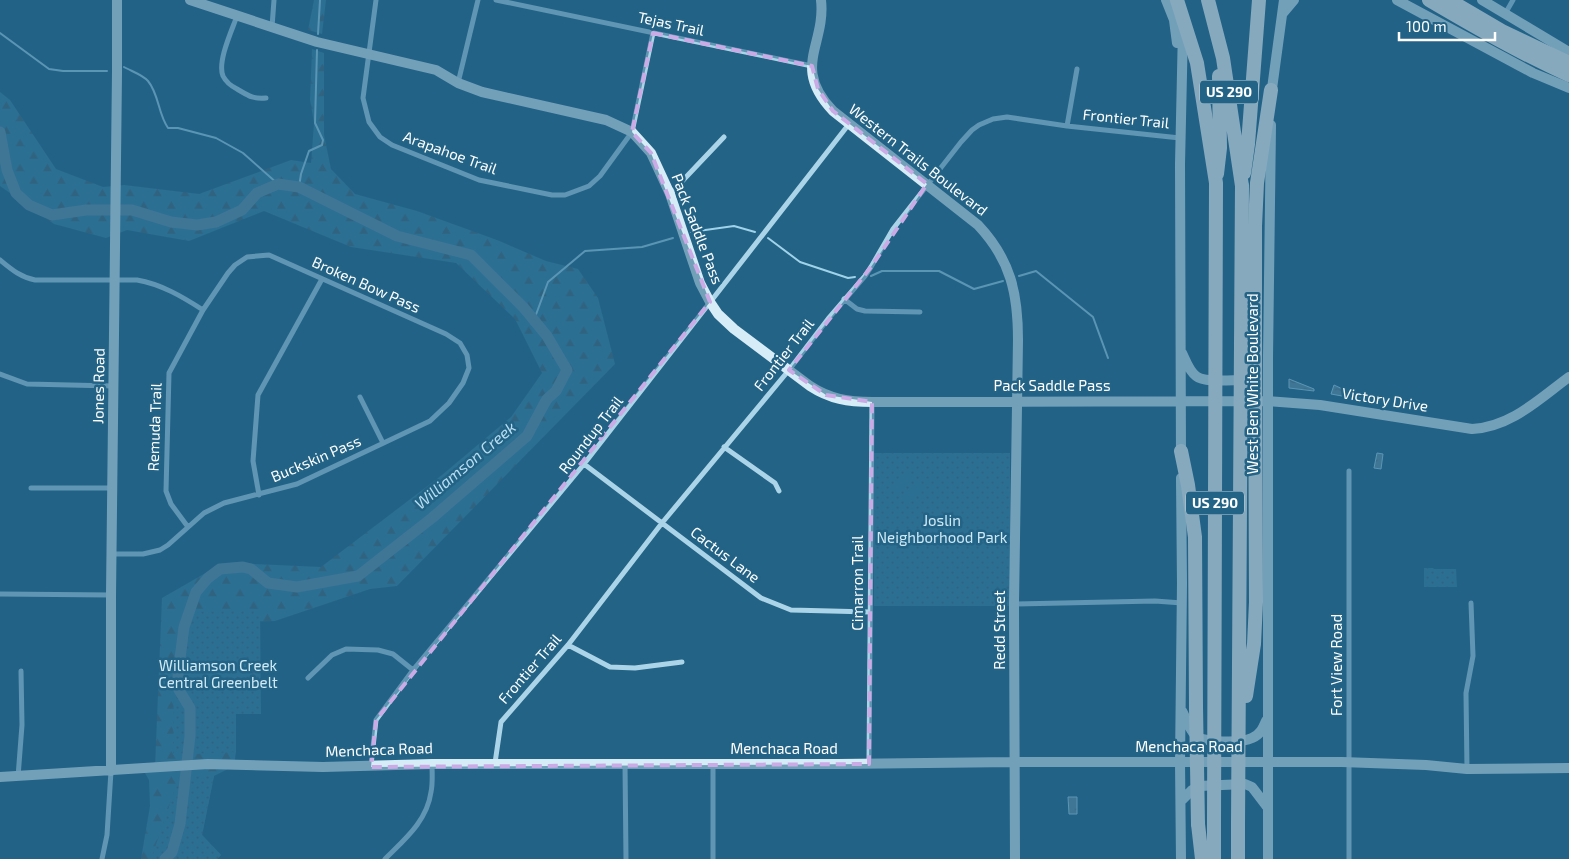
<svg xmlns="http://www.w3.org/2000/svg" width="1569" height="859" font-family="'Exo 2',sans-serif">
<style>
.forest{fill:url(#forest-firs)}
.park{fill:url(#park-dots)}
.pitch{fill:#367ea3}
.water{fill:url(#water-ripples);stroke:#a0d2ea}
.lines{fill:none;stroke-linecap:round;stroke-linejoin:round}
.stream{stroke:#a0d2ea;stroke-width:2}
.river{stroke:#628ea6;stroke-width:11}
.street{stroke:#acd4e9;stroke-width:5}
.secondary{stroke:#d6ecf7;stroke-width:10}
.highway{stroke:#fff;stroke-width:14}
.highway-bridge{stroke:#fff;stroke-width:14}
.marked{fill:none;stroke:#caabe5;stroke-width:4;stroke-dasharray:10 6;stroke-linejoin:round}
.labels{text-anchor:middle;stroke-width:5;stroke-linejoin:round;paint-order:stroke}
.shield{fill:#226386;stroke:#bdd0db;stroke-width:1}
.shield-label{font-size:14px;font-weight:bold;fill:#fff}
.street-label{font-size:15px;fill:#fff;stroke:#226386}
.park-label{font-size:15px;fill:#d0eaf7;stroke:#226386}
.water-label{font-size:16px;font-style:italic;fill:#b7ddf0;stroke:#226386}
</style>
<defs>
<pattern id="forest-firs" width="22" height="20" patternUnits="userSpaceOnUse" patternTransform="scale(1.25)"><rect width="22" height="20" fill="#367ea3"/><path d="M5 1l3.5 6h-7zM16 11l3.5 6h-7z" fill="#416578"/></pattern>
<pattern id="park-dots" width="8" height="8" patternUnits="userSpaceOnUse" patternTransform="scale(1.25)"><rect width="8" height="8" fill="#367ea3"/><path d="M2 2h.1M6 6h.1" fill="none" stroke="#416578" stroke-width="1.8" stroke-linecap="round"/></pattern>
<pattern id="water-ripples" width="26" height="14" patternUnits="userSpaceOnUse" patternTransform="scale(1.25)"><rect width="26" height="14" fill="#628ea6"/><path d="M2 4q2-2 4 0t4 0M15 11q2-2 4 0t4 0" fill="none" stroke="#597482"/></pattern>
</defs>
<rect width="100%" height="100%" fill="#226386"/>
<path class="forest" d="M 314,0 L 326,0 L 322,34 L 308,30 Z
M 312,49 L 324,53 L 324,135 L 331,169 L 355,194 L 417,211 L 497,240 L 546,261 L 578,269 L 598,298 L 615,364 L 397,586 L 370,589 L 275,621 L 241,622 L 219,672 L 236,752 L 234,766 L 214,776 L 202,835 L 221,855 L 217,859 L 141,859 L 150,806 L 149,780 L 142,768 L 155,767 L 162,598 L 216,567 L 233,563 L 321,567 L 442,475 L 511,417 L 542,373 L 515,319 L 456,263 L 351,247 L 264,211 L 189,241 L 127,230 L 106,238 L 54,224 L 0,186 L 0,92 L 10,100 L 56,169 L 103,187 L 124,185 L 199,194 L 291,160 L 311,163 L 314,123 L 310,100 Z"/>
<path class="park" d="M 874,453 L 1010,453 L 1010,606 L 874,606 Z
M 1424,568 L 1433,568 L 1434,569 L 1456,569 L 1457,587 L 1424,587 Z
M 260,611 L 261,714 L 236,714 L 236,752 L 173,755 C 174,713 171,650 187,612 Z
M 214,776 L 202,835 L 221,855 L 217,859 L 151,859 L 179,777 Z"/>
<path class="pitch" d="M 908,470 L 915,477 L 899,493 L 892,486 Z
M 919,480 L 926,488 L 909,504 L 902,496 Z"/>
<path class="water" d="M 1289,379 L 1314,389 L 1314,391 L 1289,388 Z
M 1334,385 L 1364,399 L 1364,400 L 1331,394 Z
M 1377,453 L 1383,454 L 1381,469 L 1374,468 Z
M 1068,797 L 1077,797 L 1077,814 L 1069,814 Z"/>
<g class="lines">
<path class="stream" d="M 0,33 L 49,69 L 63,71 L 107,71
M 318,34 L 320,0
M 124,67 C 131,71 143,75 148,81 C 159,94 158,114 168,128 L 178,128 L 216,138 L 243,153 L 278,184
M 299,187 L 301,174 L 309,151 L 322,145 L 323,140 L 315,123 L 317,50
M 691,232 L 734,226 L 755,232
M 768,238 L 800,262 L 848,278 L 855,277
M 871,276 L 882,271 L 939,271 L 974,289 L 1003,281
M 1019,276 L 1036,271 L 1093,317 L 1108,358
M 534,320 L 548,282 L 585,251 L 642,247 L 673,238"/>
<path class="river" d="M 0,132 L 7,170 L 16,193 L 29,205 L 52,215 L 86,210 L 132,210 L 171,222 L 197,225 L 216,222 L 242,210 L 257,193 L 278,184 L 299,187 L 397,236 L 471,255 L 524,308 L 547,336 L 567,370 L 556,391 L 547,399 L 543,406 L 527,436 L 432,518 L 358,576 L 297,587 L 268,583 L 251,569 L 243,567 L 220,569 L 208,578 L 196,592 L 184,627 L 178,674 L 179,690 L 190,708 L 190,736 L 180,824 L 172,852 L 165,859"/>
<path class="street" d="M 376,0 L 363,98 L 369,122 L 380,137 L 392,145 L 479,180 L 552,195 L 565,195 L 589,186 L 600,176 L 632,132 L 653,33
M 496,0 L 812,66
M 1505,14 L 1513,0
M 237,16 C 232,30 217,62 223,76 C 226,82 231,86 237,89 C 249,96 252,99 266,98
M 272,27 L 274,0
M 458,83 L 478,0
M 1067,126 L 1077,69
M 670,194 L 724,137
M 0,260 C 11,269 20,277 35,280 L 137,280 C 161,284 183,297 203,310
M 844,299 L 857,309 L 865,311 L 920,312
M 0,374 L 27,384 L 113,386
M 360,397 L 383,443
M 724,447 L 775,483 L 779,491
M 584,464 L 761,598 L 791,610 L 870,612
M 1349,471 L 1349,859
M 31,488 L 112,488
M 259,495 L 253,461 L 258,395 L 322,279
M 112,554 L 143,554 L 160,550 L 168,545 L 204,513 L 224,503 L 297,484 L 430,421 L 449,403 L 463,383 L 469,368 L 467,355 L 460,343 L 446,334 L 269,255 L 247,257 L 235,265 L 228,273 L 203,310 L 169,373 L 166,491 L 171,504 L 188,527
M 0,594 L 111,595
M 1014,604 L 1155,601 L 1182,603
M 568,645 L 610,667 L 635,668 L 682,662
M 308,678 L 332,655 L 346,649 L 378,650 L 393,654 L 413,670
M 495,763 L 501,722 L 568,645 L 662,523 L 789,370 L 828,319 L 865,276 L 871,267 L 893,229 L 961,142 L 972,130 L 979,125 L 993,119 L 1007,117 L 1067,126 L 1180,138
M 713,763 L 713,859
M 869,763 L 872,402
M 625,764 L 626,859
M 371,765 L 376,720 L 413,670 L 584,464 L 849,124
M 1467,769 L 1466,693 L 1473,656 L 1471,603
M 18,777 L 22,725 L 21,671
M 102,859 L 107,835 L 111,771
M 385,859 C 405,839 427,821 431,792 C 433,783 432,773 432,764"/>
<path class="secondary" d="M 190,0 L 317,42 L 436,70 L 458,83 L 482,92 L 606,120 L 632,132 L 651,153 L 670,194 L 700,283 L 710,302 L 718,314 L 734,329 L 810,386 C 830,399 848,402 872,402 L 1268,401 L 1320,405 L 1472,429 C 1511,427 1539,399 1569,377
M 821,0 C 826,45 791,67 833,111 L 978,225 C 1011,260 1018,294 1018,340 L 1014,604 L 1015,859
M 1166,0 L 1174,20 L 1177,43
M 1397,0 L 1533,73 L 1569,88
M 1482,0 L 1569,52
M 1283,13 L 1294,0
M 1271,96 L 1284,0
M 1182,353 C 1186,361 1189,371 1196,376 C 1204,383 1231,380 1242,380 L 1247,379
M 1181,458 L 1180,164 L 1183,28
M 1182,711 C 1186,718 1189,729 1195,735 C 1203,743 1242,743 1252,738 C 1260,735 1263,728 1266,721
M 111,771 L 111,595 L 117,72 L 117,0
M 0,777 L 208,764 L 323,767 L 432,764 L 837,764 L 1015,762 L 1342,762 L 1426,765 L 1467,769 L 1569,768
M 1181,801 L 1192,790 L 1199,786 L 1245,784 L 1252,787 L 1268,808
M 1181,859 L 1180,762 L 1182,583 L 1181,478
M 1268,859 L 1268,357 L 1271,125"/>
<path class="highway" d="M 1208,0 L 1223,58 L 1242,186
M 1429,0 C 1475,27 1520,53 1569,75
M 1449,0 L 1502,31 L 1569,63
M 1244,173 L 1248,144 L 1259,0
M 1217,174 L 1220,148 L 1219,76
M 1255,331 L 1255,226 L 1257,183 L 1271,90
M 1181,451 L 1188,485 L 1195,537 L 1196,707
M 1198,824 L 1202,859
M 1214,859 L 1214,824
M 1238,859 L 1238,824"/>
<path class="highway-bridge" d="M 1177,0 L 1197,63 L 1216,183 L 1214,824
M 1246,696 L 1254,644 L 1256,602 L 1255,331
M 1196,707 L 1198,824
M 1238,824 L 1242,186"/>
</g>
<path d="M0 0H1569V859H0ZM 653,33 L 812,66 L 818,89 L 833,111 L 927,184 L 871,267 L 789,370 L 826,395 L 872,402 L 869,764 L 371,767 L 376,720 L 710,302 L 651,153 L 632,132 Z" fill="#226386" fill-opacity=".55" fill-rule="evenodd"/>
<path class="marked" d="M 653,33 L 812,66 L 818,89 L 833,111 L 927,184 L 871,267 L 789,370 L 826,395 L 872,402 L 869,764 L 371,767 L 376,720 L 710,302 L 651,153 L 632,132 Z"/>
<g class="labels">
<g class="shield">
<rect x="1200" y="80.5" width="58" height="23" rx="4"/>
<rect x="1186" y="491.5" width="58" height="23" rx="4"/>
</g>
<g class="shield-label">
<text x="1229" y="97">US 290</text>
<text x="1215" y="508">US 290</text>
</g>
<g class="street-label">
<text transform="translate(671 24) rotate(12)" y="5">Tejas Trail</text>
<text transform="translate(1126 119) rotate(6)" y="5">Frontier Trail</text>
<text transform="translate(450 153) rotate(20)" y="5">Arapahoe Trail</text>
<text transform="translate(918 160) rotate(38)" y="5">Western Trails Boulevard</text>
<text transform="translate(697 229) rotate(69)" y="5">Pack Saddle Pass</text>
<text transform="translate(366 285) rotate(24)" y="5">Broken Bow Pass</text>
<text transform="translate(784 355) rotate(-52)" y="5">Frontier Trail</text>
<text transform="translate(1253 384) rotate(-90)" y="5">West Ben White Boulevard</text>
<text transform="translate(99 386) rotate(-89)" y="5">Jones Road</text>
<text x="1052" y="391">Pack Saddle Pass</text>
<text transform="translate(1385 400) rotate(9)" y="5">Victory Drive</text>
<text transform="translate(155 427) rotate(-88)" y="5">Remuda Trail</text>
<text transform="translate(591 435) rotate(-52)" y="5">Roundup Trail</text>
<text transform="translate(316 459) rotate(-23)" y="5">Buckskin Pass</text>
<text transform="translate(725 555) rotate(37)" y="5">Cactus Lane</text>
<text transform="translate(858 583) rotate(-90)" y="5">Cimarron Trail</text>
<text transform="translate(1000 630) rotate(-90)" y="5">Redd Street</text>
<text transform="translate(1337 665) rotate(-90)" y="5">Fort View Road</text>
<text transform="translate(530 669) rotate(-49)" y="5">Frontier Trail</text>
<text x="1189" y="752">Menchaca Road</text>
<text x="784" y="754">Menchaca Road</text>
<text transform="translate(379 750) rotate(-2)" y="5">Menchaca Road</text>
</g>
<g class="park-label">
<text x="942" y="526">Joslin<tspan x="942" dy="17">Neighborhood Park</tspan></text>
<text x="218" y="671">Williamson Creek<tspan x="218" dy="17">Central Greenbelt</tspan></text>
</g>
<g class="water-label">
<text transform="translate(465 465) rotate(-40)" y="6">Williamson Creek</text>
</g>
</g>
<path d="M1399 32v8h96v-8" fill="none" stroke="#ffffff" stroke-width="2.5"/>
<text x="1406" y="32" font-size="15" fill="#ffffff" stroke="#226386" stroke-width="4" paint-order="stroke">100 m</text>
</svg>
